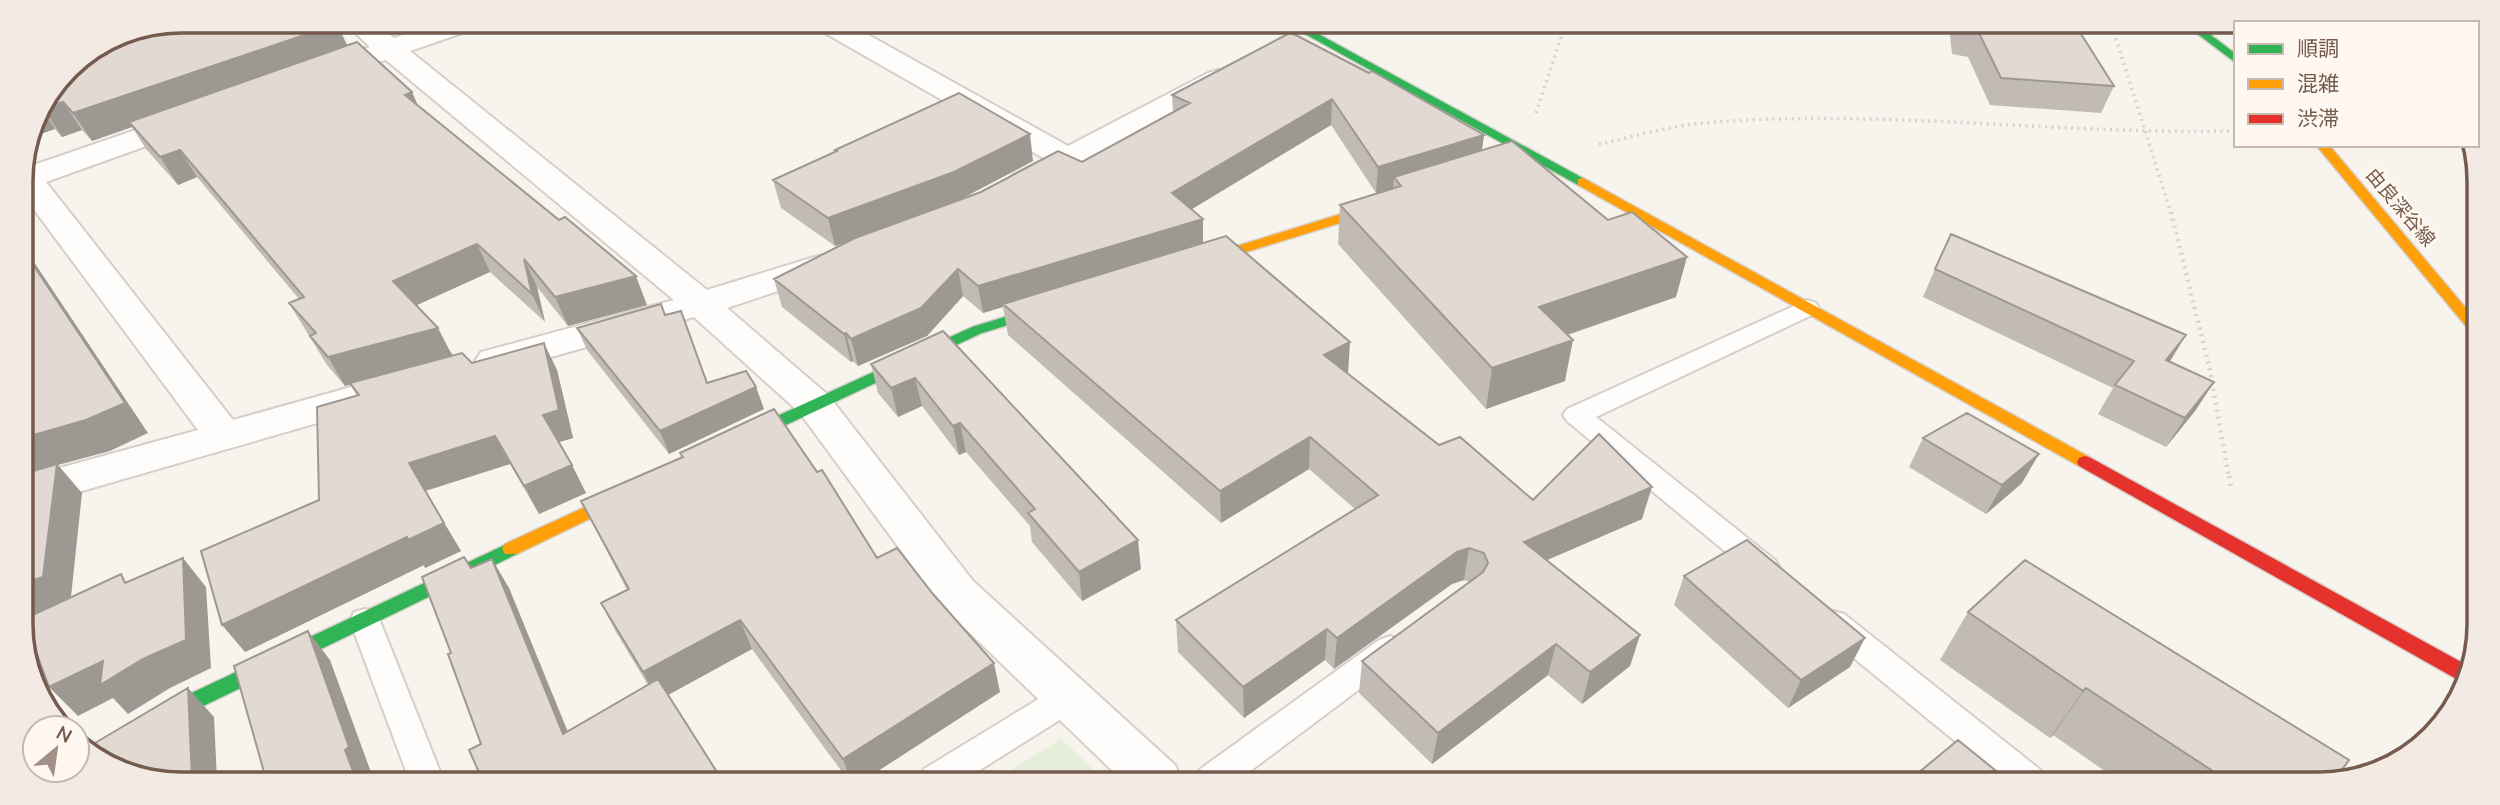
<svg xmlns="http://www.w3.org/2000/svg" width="2500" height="805" font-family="'Nunito Sans','Noto Sans JP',sans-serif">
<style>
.green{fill:#e5eed9}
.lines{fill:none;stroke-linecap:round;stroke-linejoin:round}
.lane-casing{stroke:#d5cfc8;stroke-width:4}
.street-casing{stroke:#d5cfc8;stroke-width:4}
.fast-casing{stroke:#d7d0ca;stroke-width:3}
.slow-casing{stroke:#d7d0ca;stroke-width:3}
.jam-casing{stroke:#d7d0ca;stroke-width:3}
.path-far2{stroke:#d8d1cc;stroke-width:3.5;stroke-dasharray:2 4.5;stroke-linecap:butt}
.path-far1{stroke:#d8d1cc;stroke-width:4.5;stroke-dasharray:2 5;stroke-linecap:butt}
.path{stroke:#d8d1cc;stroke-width:5;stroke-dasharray:2 6;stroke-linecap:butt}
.lane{fill:#fefdfc;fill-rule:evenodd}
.street{fill:#fefdfc;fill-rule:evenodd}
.fast{fill:#30b455;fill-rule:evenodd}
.slow{fill:#ff9f0a;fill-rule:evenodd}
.jam{fill:#e5322d;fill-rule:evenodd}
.wall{fill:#c2bbb5}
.shaded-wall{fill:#9e9893}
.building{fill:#e1d9d2;stroke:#9e9893;stroke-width:2}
.labels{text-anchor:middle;stroke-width:5;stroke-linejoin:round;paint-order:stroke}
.street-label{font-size:19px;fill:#755b4e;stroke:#fef8f0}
.rim{fill:none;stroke:#755b4e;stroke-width:3.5}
</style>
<rect width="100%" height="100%" fill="#f7f3ed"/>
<path class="green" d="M 1061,739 L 1106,781 L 995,780 Z"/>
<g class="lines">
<defs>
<path id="lane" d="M 1807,300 L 1816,303 L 1819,308 L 1816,313 L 1596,417 L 1775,560 L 1780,568 L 1775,576 L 1765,579 L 1755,576 L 1567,421 L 1563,415 L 1567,409 Z
M 365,609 L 376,612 L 380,621 L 443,779 L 409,779 L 350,621 L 354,612 Z
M 1833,611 L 1844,614 L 2043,772 L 2048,783 L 2006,783 L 1822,632 L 1818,623 L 1822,614 Z
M 1390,636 L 1401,640 L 1406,649 L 1401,658 L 1237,781 L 1194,781 L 1199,770 L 1379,640 Z
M 1066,685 L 1077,689 L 1082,699 L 1077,709 L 964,780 L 919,780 L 924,769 L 1055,689 Z"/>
<path id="street" d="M 343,21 L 373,21 L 394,38 L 442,22 L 480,22 L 477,28 L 410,51 L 707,290 L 811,258 L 823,255 L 835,258 L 840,265 L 835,272 L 727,308 L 828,395 L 973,581 L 1175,765 L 1182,781 L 1123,781 L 941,605 L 800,413 L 694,317 L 494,373 L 481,370 L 475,361 L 481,352 L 674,300 L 386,60 L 370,64 L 360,62 L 356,56 L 360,50 L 370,47 Z
M 814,23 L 847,23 L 1068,146 L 1208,73 L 1218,70 L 1228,73 L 1232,79 L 1228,85 L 1035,189 L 1024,192 L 1013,189 L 1008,182 L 1013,175 L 1045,159 L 818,29 Z
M 188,112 L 199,115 L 203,121 L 199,127 L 46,182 L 233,420 L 369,382 L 383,386 L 388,395 L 383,404 L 23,508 L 23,478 L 198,430 L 21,192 L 22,169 Z"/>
<path id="fast" d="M 1287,24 L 1300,24 L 1590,182 L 1588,185 L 1578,185 Z
M 2187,26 L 2199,26 L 2236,54 L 2236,63 Z
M 1056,301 L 1063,306 L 1061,309 L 982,333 L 741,446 L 735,448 L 727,442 L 729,438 L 972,327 Z
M 511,542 L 517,544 L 520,549 L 517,554 L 195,710 C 182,718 162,737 146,732 L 143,726 L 146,720 L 181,698 Z"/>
<path id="slow" d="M 2316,145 L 2329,145 L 2475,319 L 2475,333 L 2470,331 Z
M 1583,178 L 2091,458 L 2093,462 L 2091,466 L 2079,466 L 1578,185 L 1578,179 Z
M 1390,199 L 1395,200 L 1395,206 L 1198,267 L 1193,268 L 1186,264 L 1188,261 Z
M 633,485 L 639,487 L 641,491 L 639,495 L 517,554 L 505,554 L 502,549 L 505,544 Z"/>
<path id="jam" d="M 2085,456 L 2091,458 L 2472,668 L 2463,682 L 2460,681 L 2079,466 L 2077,462 L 2079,458 Z"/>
</defs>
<use href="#lane" class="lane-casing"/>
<use href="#street" class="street-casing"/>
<use href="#fast" class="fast-casing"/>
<use href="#slow" class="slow-casing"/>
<use href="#jam" class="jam-casing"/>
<path class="path-far2" d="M 2112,26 L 2171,213
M 1536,113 L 1565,25
M 1599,144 C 1633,137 1669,126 1703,123 C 1881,108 2058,135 2236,131"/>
<path class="path-far1" d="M 2171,212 L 2210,370 L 2229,478"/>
<path class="path" d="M 2229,476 L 2231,488"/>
<use href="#lane" class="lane"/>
<use href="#street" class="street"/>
<use href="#fast" class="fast"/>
<use href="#slow" class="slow"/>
<use href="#jam" class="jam"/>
</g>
<path class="wall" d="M 1949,26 L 2076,26 L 2114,86 L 2101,113 L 1990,105 L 1968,57 L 1952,54 Z
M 1288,34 L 1484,135 L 1482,150 L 1676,297 L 1568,335 L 1565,381 L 1486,409 L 1338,244 L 1340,205 L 1376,193 L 1331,125 L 1191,209 L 1203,219 L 1203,243 L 1347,374 L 1439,445 L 1533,500 L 1642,519 L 1547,560 L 1640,635 L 1630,666 L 1582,704 L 1548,675 L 1432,764 L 1359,693 L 1362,661 L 1470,582 L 1464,580 L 1452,584 L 1334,669 L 1325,660 L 1244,718 L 1178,652 L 1176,620 L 1355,509 L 1309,469 L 1221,523 L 1008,335 L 1003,307 L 983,313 L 963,296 L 927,336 L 858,366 L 853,361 L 851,362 L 782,307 L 774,279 L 850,241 L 835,246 L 781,208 L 773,180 L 835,152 L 835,150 L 1033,161 L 959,200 L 1082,162 L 1173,113 L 1172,95 Z
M 348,46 L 647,305 L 568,326 L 537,287 L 545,322 L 490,272 L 417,305 L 453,355 L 472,363 L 557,370 L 573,438 L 559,442 L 586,493 L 539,514 L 510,464 L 425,491 L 461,551 L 425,568 L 424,565 L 245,652 L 319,500 L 357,396 L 350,384 L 345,386 L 327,365 L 289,303 L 299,299 L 197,177 L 178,185 L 146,149 L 132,127 L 92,141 L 82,130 L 62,137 L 55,129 L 29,138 L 33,119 L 68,68 Z
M 1935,269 L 2170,362 L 2214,382 L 2195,411 L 2166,447 L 2098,414 L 2113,388 L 1923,297 Z
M 665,315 L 707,383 L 764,409 L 669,454 L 587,350 L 577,328 Z
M 943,331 L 1141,569 L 1082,601 L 1032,542 L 1030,526 L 966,452 L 959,455 L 922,406 L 898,417 L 878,393 L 871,364 Z
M 1923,438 L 2022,483 L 1986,514 L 1909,467 Z
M 680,453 L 877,558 L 1000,692 L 864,780 L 848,780 L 752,649 L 668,695 L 722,780 L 481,744 L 451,653 L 471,568 L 509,588 L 568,732 L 648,685 L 616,632 L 601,603 L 627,590 L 581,501 L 682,457 Z
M 1684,576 L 1850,667 L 1788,708 L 1674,605 Z
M 1968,612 L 2329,784 L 2122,783 L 2053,735 L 2050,738 L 1940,660 Z"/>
<path class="shaded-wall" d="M 337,24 L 350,51 L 129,122 L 132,127 L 92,141 L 73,113 Z
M 412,92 L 424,119 L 405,95 Z
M 1332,99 L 1331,125 L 1174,220 L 1172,193 Z
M 63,102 L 82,130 L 62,137 L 43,108 Z
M 41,108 L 55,129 L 29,138 L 33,119 Z
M 1030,134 L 1033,161 L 959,200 L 835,246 L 828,218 Z
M 1484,135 L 1480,161 L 1394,177 L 1393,188 L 1376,193 L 1378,167 Z
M 180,150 L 197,177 L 178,185 L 160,157 Z
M 1203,219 L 1203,246 L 1003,304 L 1003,307 L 983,313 L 978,286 Z
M 22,244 L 148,433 L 110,451 L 58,465 L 82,493 L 70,606 L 24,621 Z
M 477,244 L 490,272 L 408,309 L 393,281 Z
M 1687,257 L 1676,297 L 1531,347 L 1539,307 Z
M 524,259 L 537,287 L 545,322 L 532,294 Z
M 958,269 L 963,296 L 927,336 L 858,366 L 851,339 Z
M 636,276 L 647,305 L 568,326 L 555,297 Z
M 438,328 L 453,357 L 345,386 L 328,357 Z
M 846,333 L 853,361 L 851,362 L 844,334 Z
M 2186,335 L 2169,363 L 2166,360 Z
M 1573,340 L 1565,381 L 1486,409 L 1492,368 Z
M 1350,342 L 1348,374 L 1324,355 Z
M 544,343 L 557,370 L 573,438 L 556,443 L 543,415 Z
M 915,378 L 922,406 L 898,417 L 891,388 Z
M 2214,382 L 2195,411 L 2166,447 L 2185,418 Z
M 756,387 L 764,409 L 669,454 L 660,431 Z
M 960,423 L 966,452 L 959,455 L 953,426 Z
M 495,436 L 510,464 L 425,491 L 461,551 L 425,568 L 424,565 L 245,652 L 222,625 L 409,463 Z
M 1310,437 L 1309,469 L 1221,523 L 1220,491 Z
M 2039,454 L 2022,483 L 1986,514 L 2002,485 Z
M 572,465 L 586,493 L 539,514 L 524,486 Z
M 1652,487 L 1642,519 L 1517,573 L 1524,542 Z
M 1138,540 L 1141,569 L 1082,601 L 1079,572 Z
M 1469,548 L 1464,580 L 1452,584 L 1334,669 L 1337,638 L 1457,552 Z
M 183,558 L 206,587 L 211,668 L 170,688 L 128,714 L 113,698 L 78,716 L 49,687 L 103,661 Z
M 492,559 L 509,588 L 580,762 L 563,734 Z
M 740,620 L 752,649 L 657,701 L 643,672 Z
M 1327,629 L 1325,660 L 1244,718 L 1243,687 Z
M 308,631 L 330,660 L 372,775 L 367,778 L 368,779 L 356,779 L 345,750 Z
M 1640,635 L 1630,666 L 1582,704 L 1590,672 Z
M 1865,638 L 1850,667 L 1788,708 L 1801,680 Z
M 1556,644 L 1548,675 L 1432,764 L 1438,733 Z
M 994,663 L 1000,692 L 864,780 L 851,780 L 843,759 Z
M 188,688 L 214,717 L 217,779 L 192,779 Z
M 2086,688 L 2053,735 L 2050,738 L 2083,691 Z"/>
<path class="building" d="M 181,21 L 333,21 L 337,24 L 73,113 L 63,102 L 43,108 L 42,107 L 68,68 L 120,33 Z
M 1961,26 L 2076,26 L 2114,86 L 2001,78 L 1978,31 L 1962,28 Z
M 1288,31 L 1369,73 L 1372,71 L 1484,135 L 1378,167 L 1332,99 L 1172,193 L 1203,219 L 978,286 L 958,269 L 921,308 L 851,339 L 846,333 L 844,334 L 774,279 L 855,238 L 981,192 L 1058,151 L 1082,162 L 1190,103 L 1172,95 L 1288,34 Z
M 357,42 L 412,92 L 405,95 L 559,220 L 565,217 L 636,276 L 555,297 L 524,259 L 532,294 L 477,244 L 393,281 L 438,328 L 328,357 L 310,336 L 316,333 L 289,303 L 304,297 L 180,150 L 160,157 L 129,122 Z
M 959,93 L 1030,134 L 954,172 L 828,218 L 773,180 L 837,151 L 835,150 Z
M 1512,141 L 1608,220 L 1632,212 L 1687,257 L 1539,307 L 1573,340 L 1492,368 L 1340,205 L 1401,186 L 1394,177 Z
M 1951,234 L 2186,335 L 2166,360 L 2214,382 L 2185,418 L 2115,385 L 2134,361 L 1935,269 Z
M 1226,236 L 1350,342 L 1324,355 L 1439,445 L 1460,437 L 1533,500 L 1599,434 L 1652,487 L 1524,542 L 1640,635 L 1590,672 L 1556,644 L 1438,733 L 1362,661 L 1483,572 L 1488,563 L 1484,553 L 1469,548 L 1457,552 L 1337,638 L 1327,629 L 1243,687 L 1176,620 L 1378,495 L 1310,437 L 1220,491 L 1003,304 Z
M 22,248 L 125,403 L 86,420 L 23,438 Z
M 661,304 L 665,315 L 681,311 L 707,383 L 746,371 L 756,387 L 660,431 L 577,328 Z
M 943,331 L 1138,540 L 1079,572 L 1028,513 L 1035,509 L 960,423 L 953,426 L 915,378 L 891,388 L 871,364 Z
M 544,343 L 559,410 L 543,415 L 572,465 L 524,486 L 495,436 L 409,463 L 444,523 L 408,540 L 407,537 L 222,625 L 201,551 L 319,500 L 317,407 L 359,395 L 350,383 L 462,353 L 472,363 Z
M 774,409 L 817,472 L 822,470 L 877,558 L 897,548 L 933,594 L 994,663 L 843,759 L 740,620 L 643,672 L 601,603 L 629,589 L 581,501 L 683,457 L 680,453 Z
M 1967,413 L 2039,454 L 2002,485 L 1923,438 Z
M 57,464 L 43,577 L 24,583 L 23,474 Z
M 1747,540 L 1865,638 L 1801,680 L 1684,576 Z
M 464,557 L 471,568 L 492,559 L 563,734 L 658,679 L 722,780 L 482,779 L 469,750 L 481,744 L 448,654 L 451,653 L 422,577 Z
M 183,558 L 186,640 L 143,659 L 100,685 L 103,661 L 49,687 L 24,619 L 121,574 L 125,583 Z
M 2025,560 L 2349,760 L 2333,782 L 2329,784 L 2231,783 L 2086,688 L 2083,691 L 1968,612 Z
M 308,631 L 349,747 L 345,750 L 356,779 L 266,779 L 234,666 Z
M 188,688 L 192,779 L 139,778 L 94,750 L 95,743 Z
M 1958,740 L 2011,783 L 1906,783 Z"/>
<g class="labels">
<g class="street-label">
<text transform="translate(2401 207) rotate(50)" y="7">由良深谷線</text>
</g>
</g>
<path d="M0 0H2500V805H0ZM181 33H2319A148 148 0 0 1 2467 181V624A148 148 0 0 1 2319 772H181A148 148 0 0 1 33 624V181A148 148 0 0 1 181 33Z" fill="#f3ebe3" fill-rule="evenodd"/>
<path class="rim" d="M181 33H2319A148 148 0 0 1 2467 181V624A148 148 0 0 1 2319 772H181A148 148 0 0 1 33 624V181A148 148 0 0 1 181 33Z"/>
<rect x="2234" y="21" width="245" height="126" fill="#fef8f0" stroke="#c7b9af" stroke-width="2"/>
<rect x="2248" y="44" width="35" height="10" fill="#30b455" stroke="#c7b9af" stroke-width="2"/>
<text x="2297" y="56" font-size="21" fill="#755b4e">順調</text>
<rect x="2248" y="79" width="35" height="10" fill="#ff9f0a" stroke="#c7b9af" stroke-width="2"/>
<text x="2297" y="91" font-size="21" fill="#755b4e">混雑</text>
<rect x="2248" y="114" width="35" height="10" fill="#e5322d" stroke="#c7b9af" stroke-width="2"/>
<text x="2297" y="126" font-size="21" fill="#755b4e">渋滞</text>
<g transform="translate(56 749) rotate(29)"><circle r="33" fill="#fef8f0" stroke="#c7b9af" stroke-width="2"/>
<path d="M0-5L12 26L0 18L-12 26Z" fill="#a29086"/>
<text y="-10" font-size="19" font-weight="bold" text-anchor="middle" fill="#755b4e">N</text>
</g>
</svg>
